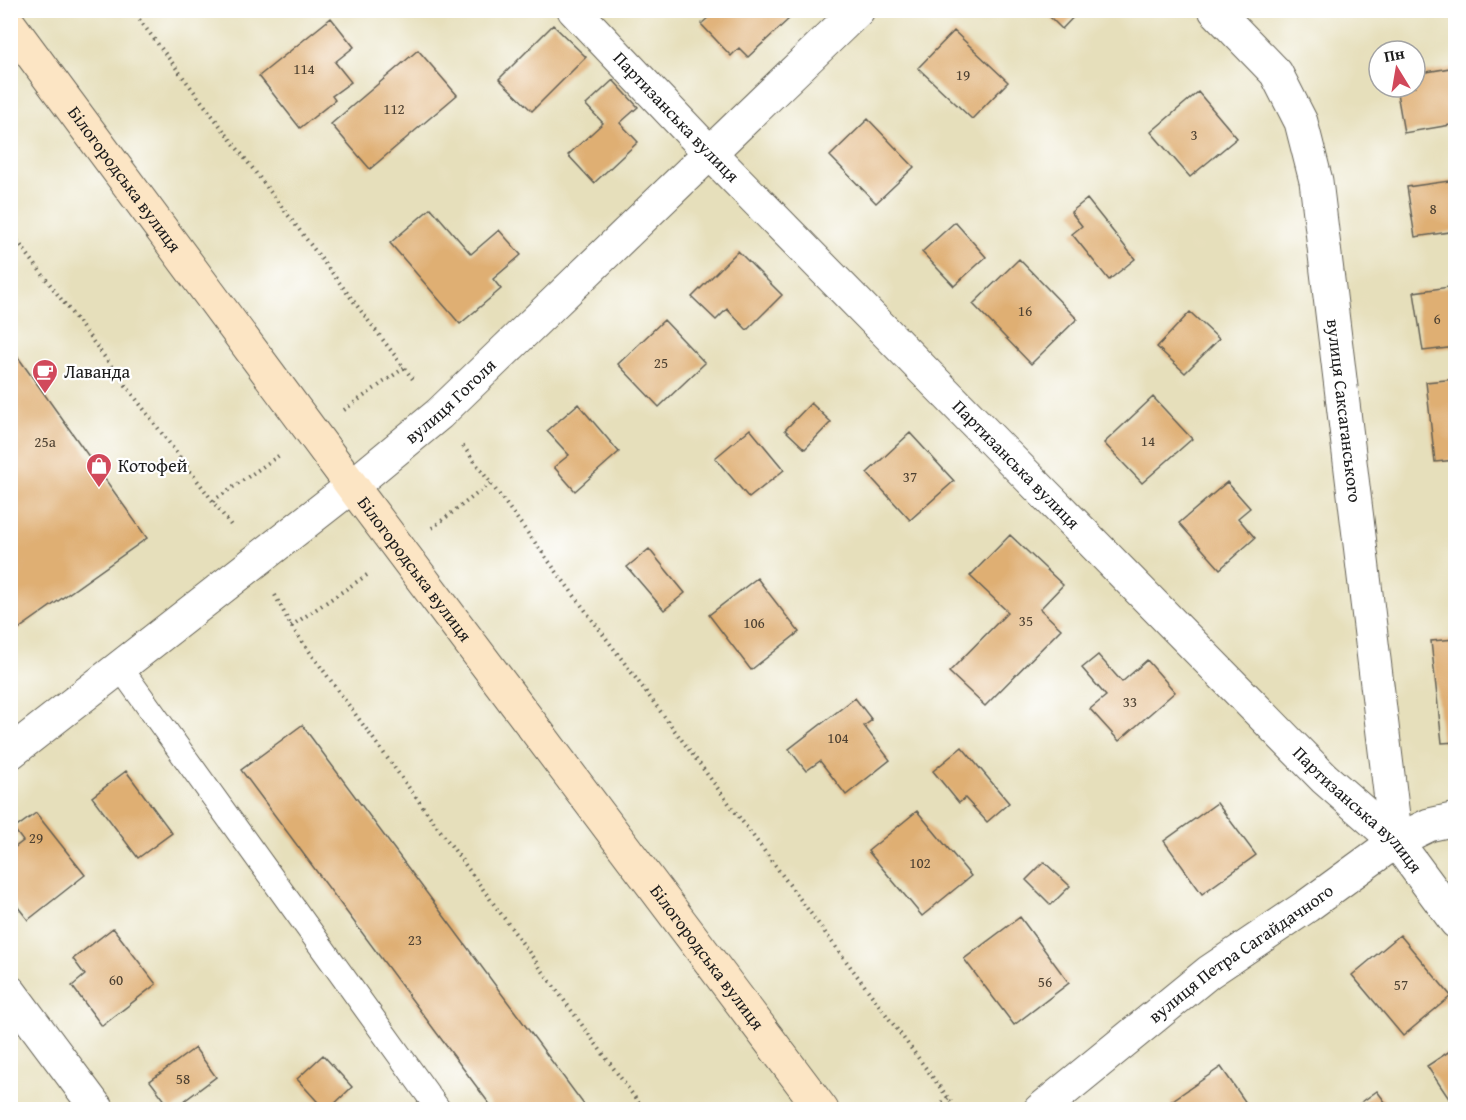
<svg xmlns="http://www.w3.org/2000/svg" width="1466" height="1120" font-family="'Gentium Book Plus',serif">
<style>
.building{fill:#dfaf73}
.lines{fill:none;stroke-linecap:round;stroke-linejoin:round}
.lane-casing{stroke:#636054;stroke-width:26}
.street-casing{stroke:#636054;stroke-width:35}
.secondary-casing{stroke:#636054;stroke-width:35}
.path{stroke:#636054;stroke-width:4;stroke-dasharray:1.5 4.5;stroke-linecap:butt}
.lane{stroke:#fff;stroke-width:24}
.street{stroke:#fff;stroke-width:33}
.secondary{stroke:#fce5c4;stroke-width:33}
.labels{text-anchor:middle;stroke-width:4.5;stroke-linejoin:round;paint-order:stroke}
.number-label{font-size:15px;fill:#4d4132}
.street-label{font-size:18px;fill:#1c1c1c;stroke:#fff}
.poi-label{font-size:18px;fill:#1c1c1c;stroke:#fff;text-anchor:start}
</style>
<rect width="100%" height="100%" fill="#fff"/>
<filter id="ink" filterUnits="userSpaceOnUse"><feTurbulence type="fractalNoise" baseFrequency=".0167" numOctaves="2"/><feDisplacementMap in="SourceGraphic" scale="12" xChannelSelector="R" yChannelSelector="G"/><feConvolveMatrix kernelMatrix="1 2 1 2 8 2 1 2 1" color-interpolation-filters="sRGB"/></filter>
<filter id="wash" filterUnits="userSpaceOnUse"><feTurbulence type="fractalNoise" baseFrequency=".008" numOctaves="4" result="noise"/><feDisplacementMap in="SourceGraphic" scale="24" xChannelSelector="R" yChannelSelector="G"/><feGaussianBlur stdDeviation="1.35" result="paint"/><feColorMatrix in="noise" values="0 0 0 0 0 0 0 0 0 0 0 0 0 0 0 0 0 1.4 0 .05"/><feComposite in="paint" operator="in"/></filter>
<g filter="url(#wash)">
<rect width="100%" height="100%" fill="#e6dfbb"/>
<g id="blocks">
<path class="building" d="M 703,10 L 784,10 L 790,18 L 748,57 L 739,48 L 731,56 L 701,24 L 709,17 Z
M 1043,10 L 1080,10 L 1062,29 Z
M 331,18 L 354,47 L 335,62 L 351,82 L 332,96 L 335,100 L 300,128 L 259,76 Z
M 553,25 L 586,57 L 532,111 L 499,79 Z
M 954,31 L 1008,82 L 972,119 L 918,68 Z
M 418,50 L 457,95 L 370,169 L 331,124 Z
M 1456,67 L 1456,124 L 1404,133 L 1396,87 L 1415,87 L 1415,74 Z
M 613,80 L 638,107 L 620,123 L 638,142 L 594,183 L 568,155 L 603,123 L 586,105 Z
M 1198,92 L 1237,138 L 1190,177 L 1151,132 Z
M 868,119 L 914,167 L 876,203 L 830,156 Z
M 1456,180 L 1456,231 L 1415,237 L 1407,187 Z
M 1087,199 L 1135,259 L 1109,280 L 1072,234 L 1082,226 L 1071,212 Z
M 431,208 L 471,254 L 499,230 L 521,255 L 493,279 L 501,289 L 460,324 L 390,243 Z
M 955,222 L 986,257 L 954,286 L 922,252 Z
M 738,251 L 782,295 L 747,330 L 727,309 L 716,320 L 692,297 Z
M 1019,259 L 1077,319 L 1031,364 L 973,304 Z
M 1456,286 L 1456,347 L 1423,351 L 1414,292 Z
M 1190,312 L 1219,339 L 1185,373 L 1157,347 Z
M 664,320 L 705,363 L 659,407 L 618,364 Z
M 10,346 L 147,538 L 10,635 Z
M 1456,379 L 1456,460 L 1435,462 L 1426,382 Z
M 1153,397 L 1192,439 L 1142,483 L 1104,443 Z
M 811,403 L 831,422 L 805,449 L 785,430 Z
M 578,404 L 619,452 L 575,491 L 554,467 L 569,455 L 547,431 Z
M 750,429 L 784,470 L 749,498 L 715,458 Z
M 910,433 L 954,481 L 910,520 L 867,473 Z
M 1227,482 L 1250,508 L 1238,518 L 1255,538 L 1220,569 L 1179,523 Z
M 1010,535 L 1063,585 L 1040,609 L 1061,629 L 985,706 L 949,672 L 1008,612 L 970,576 Z
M 649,549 L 685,593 L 664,610 L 627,567 Z
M 757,578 L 799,632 L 751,670 L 709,615 Z
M 1456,639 L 1456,742 L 1442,743 L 1431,641 Z
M 1098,655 L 1122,682 L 1147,660 L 1175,692 L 1119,741 L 1090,709 L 1106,696 L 1082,668 Z
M 855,698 L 872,720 L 864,726 L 890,760 L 846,795 L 820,761 L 806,771 L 789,749 Z
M 302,725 L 588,1110 L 494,1110 L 241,770 Z
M 962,747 L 1009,803 L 987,822 L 965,798 L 959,803 L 933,771 Z
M 126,771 L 172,833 L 138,858 L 92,797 Z
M 1217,803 L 1256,855 L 1202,894 L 1164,841 Z
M 917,811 L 971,876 L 922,916 L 868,851 Z
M 36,813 L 85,875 L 28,920 L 10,897 L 10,851 L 23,841 L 14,829 Z
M 1044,862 L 1070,886 L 1051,905 L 1026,880 Z
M 1020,917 L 1069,983 L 1014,1025 L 964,959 Z
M 113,928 L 156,984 L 102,1026 L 72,986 L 85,975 L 73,959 Z
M 1400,935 L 1451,996 L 1403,1036 L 1352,975 Z
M 1456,1047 L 1456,1109 L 1427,1066 Z
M 195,1048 L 216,1077 L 172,1110 L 150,1081 Z
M 323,1055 L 352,1087 L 328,1110 L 325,1110 L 297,1079 Z
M 1221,1067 L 1251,1110 L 1176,1110 L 1170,1102 Z
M 1377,1091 L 1391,1110 L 1351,1110 Z"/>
</g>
</g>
<g filter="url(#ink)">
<use href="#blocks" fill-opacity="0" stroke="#636054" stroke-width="1.5"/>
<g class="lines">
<defs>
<path id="lane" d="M 119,666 L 439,1110"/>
<g id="street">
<path id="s1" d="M 574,10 L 709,152 L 1324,778 L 1396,841 L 1456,922"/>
<path id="s2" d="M 1215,10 L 1276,73 L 1301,122 L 1316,181 L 1396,841"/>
<path id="s3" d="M 10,753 L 352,486 L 439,414 L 858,10"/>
<path d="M 10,992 L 98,1110"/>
<path id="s4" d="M 1040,1110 L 1209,972 L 1307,906 L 1396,841 L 1429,825 L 1456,819"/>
</g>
<g id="secondary">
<path id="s5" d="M 10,25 L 352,486 L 822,1110"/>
</g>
</defs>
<use href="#lane" class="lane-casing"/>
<use href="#street" class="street-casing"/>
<use href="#secondary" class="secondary-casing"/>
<path class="path" d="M 132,10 L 415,382
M 10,231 L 233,528
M 344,410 L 404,368
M 463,446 L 957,1110
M 213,501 L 281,454
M 432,528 L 491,483
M 275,595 L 291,626 L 644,1110
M 291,626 L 370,573
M 933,1110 L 948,1098"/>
<use href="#lane" class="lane"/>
<use href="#street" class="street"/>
<use href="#secondary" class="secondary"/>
</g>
</g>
<defs>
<symbol id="cafe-pin" viewBox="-11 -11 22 30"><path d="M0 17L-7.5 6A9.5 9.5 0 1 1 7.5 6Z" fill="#d1495b" stroke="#fff"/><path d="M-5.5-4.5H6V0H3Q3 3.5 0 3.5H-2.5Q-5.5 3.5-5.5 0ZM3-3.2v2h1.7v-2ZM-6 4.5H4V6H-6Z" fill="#fff"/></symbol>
<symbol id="shop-pin" viewBox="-11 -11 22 30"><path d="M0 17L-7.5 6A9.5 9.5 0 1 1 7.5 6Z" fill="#d1495b" stroke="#fff"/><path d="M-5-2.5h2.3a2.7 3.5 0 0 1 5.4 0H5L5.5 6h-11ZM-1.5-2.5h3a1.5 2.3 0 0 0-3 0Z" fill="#fff"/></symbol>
</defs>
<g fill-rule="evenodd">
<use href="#cafe-pin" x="30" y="357" width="30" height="40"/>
<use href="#shop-pin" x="84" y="451" width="30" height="40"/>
</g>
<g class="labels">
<g class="number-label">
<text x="304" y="74">114</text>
<text x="963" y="80">19</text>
<text x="394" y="114">112</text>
<text x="1194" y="140">3</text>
<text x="1433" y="214">8</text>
<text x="1025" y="316">16</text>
<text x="1437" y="324">6</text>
<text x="661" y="368">25</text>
<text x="1148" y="446">14</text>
<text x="45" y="447">25а</text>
<text x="910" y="482">37</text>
<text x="1026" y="626">35</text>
<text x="754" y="628">106</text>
<text x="1130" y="707">33</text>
<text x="838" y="743">104</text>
<text x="36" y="843">29</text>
<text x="920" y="868">102</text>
<text x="415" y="945">23</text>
<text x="116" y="985">60</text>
<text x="1045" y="987">56</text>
<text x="1401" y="990">57</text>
<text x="183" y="1084">58</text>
</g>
<g class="street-label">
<text dy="6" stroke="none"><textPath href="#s1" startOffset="148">Партизанська вулиця</textPath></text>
<text dy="6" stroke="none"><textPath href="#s5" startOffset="192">Білогородська вулиця</textPath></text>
<text dy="6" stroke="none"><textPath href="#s3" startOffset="564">вулиця Гоголя</textPath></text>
<text dy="6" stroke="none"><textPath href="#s2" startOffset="435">вулиця Саксаганського</textPath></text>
<text dy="6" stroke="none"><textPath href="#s1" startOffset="634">Партизанська вулиця</textPath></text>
<text dy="6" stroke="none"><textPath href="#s5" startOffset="678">Білогородська вулиця</textPath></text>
<text dy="6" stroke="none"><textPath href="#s1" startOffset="1120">Партизанська вулиця</textPath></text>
<text dy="6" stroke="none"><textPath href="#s4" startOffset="255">вулиця Петра Сагайдачного</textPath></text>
<text dy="6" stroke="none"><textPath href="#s5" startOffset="1164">Білогородська вулиця</textPath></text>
</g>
<g class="poi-label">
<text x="64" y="378">Лаванда</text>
<text x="118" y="472">Котофей</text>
</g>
</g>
<rect width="1466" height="1120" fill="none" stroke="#fff" stroke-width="36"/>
<g transform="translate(1397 69) rotate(349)"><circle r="28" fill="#ffffff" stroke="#a4a4a4" stroke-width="1.5"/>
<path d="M0-4.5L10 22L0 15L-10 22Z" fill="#d1495b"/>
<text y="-9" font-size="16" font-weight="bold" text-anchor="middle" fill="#1c1c1c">Пн</text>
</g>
</svg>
